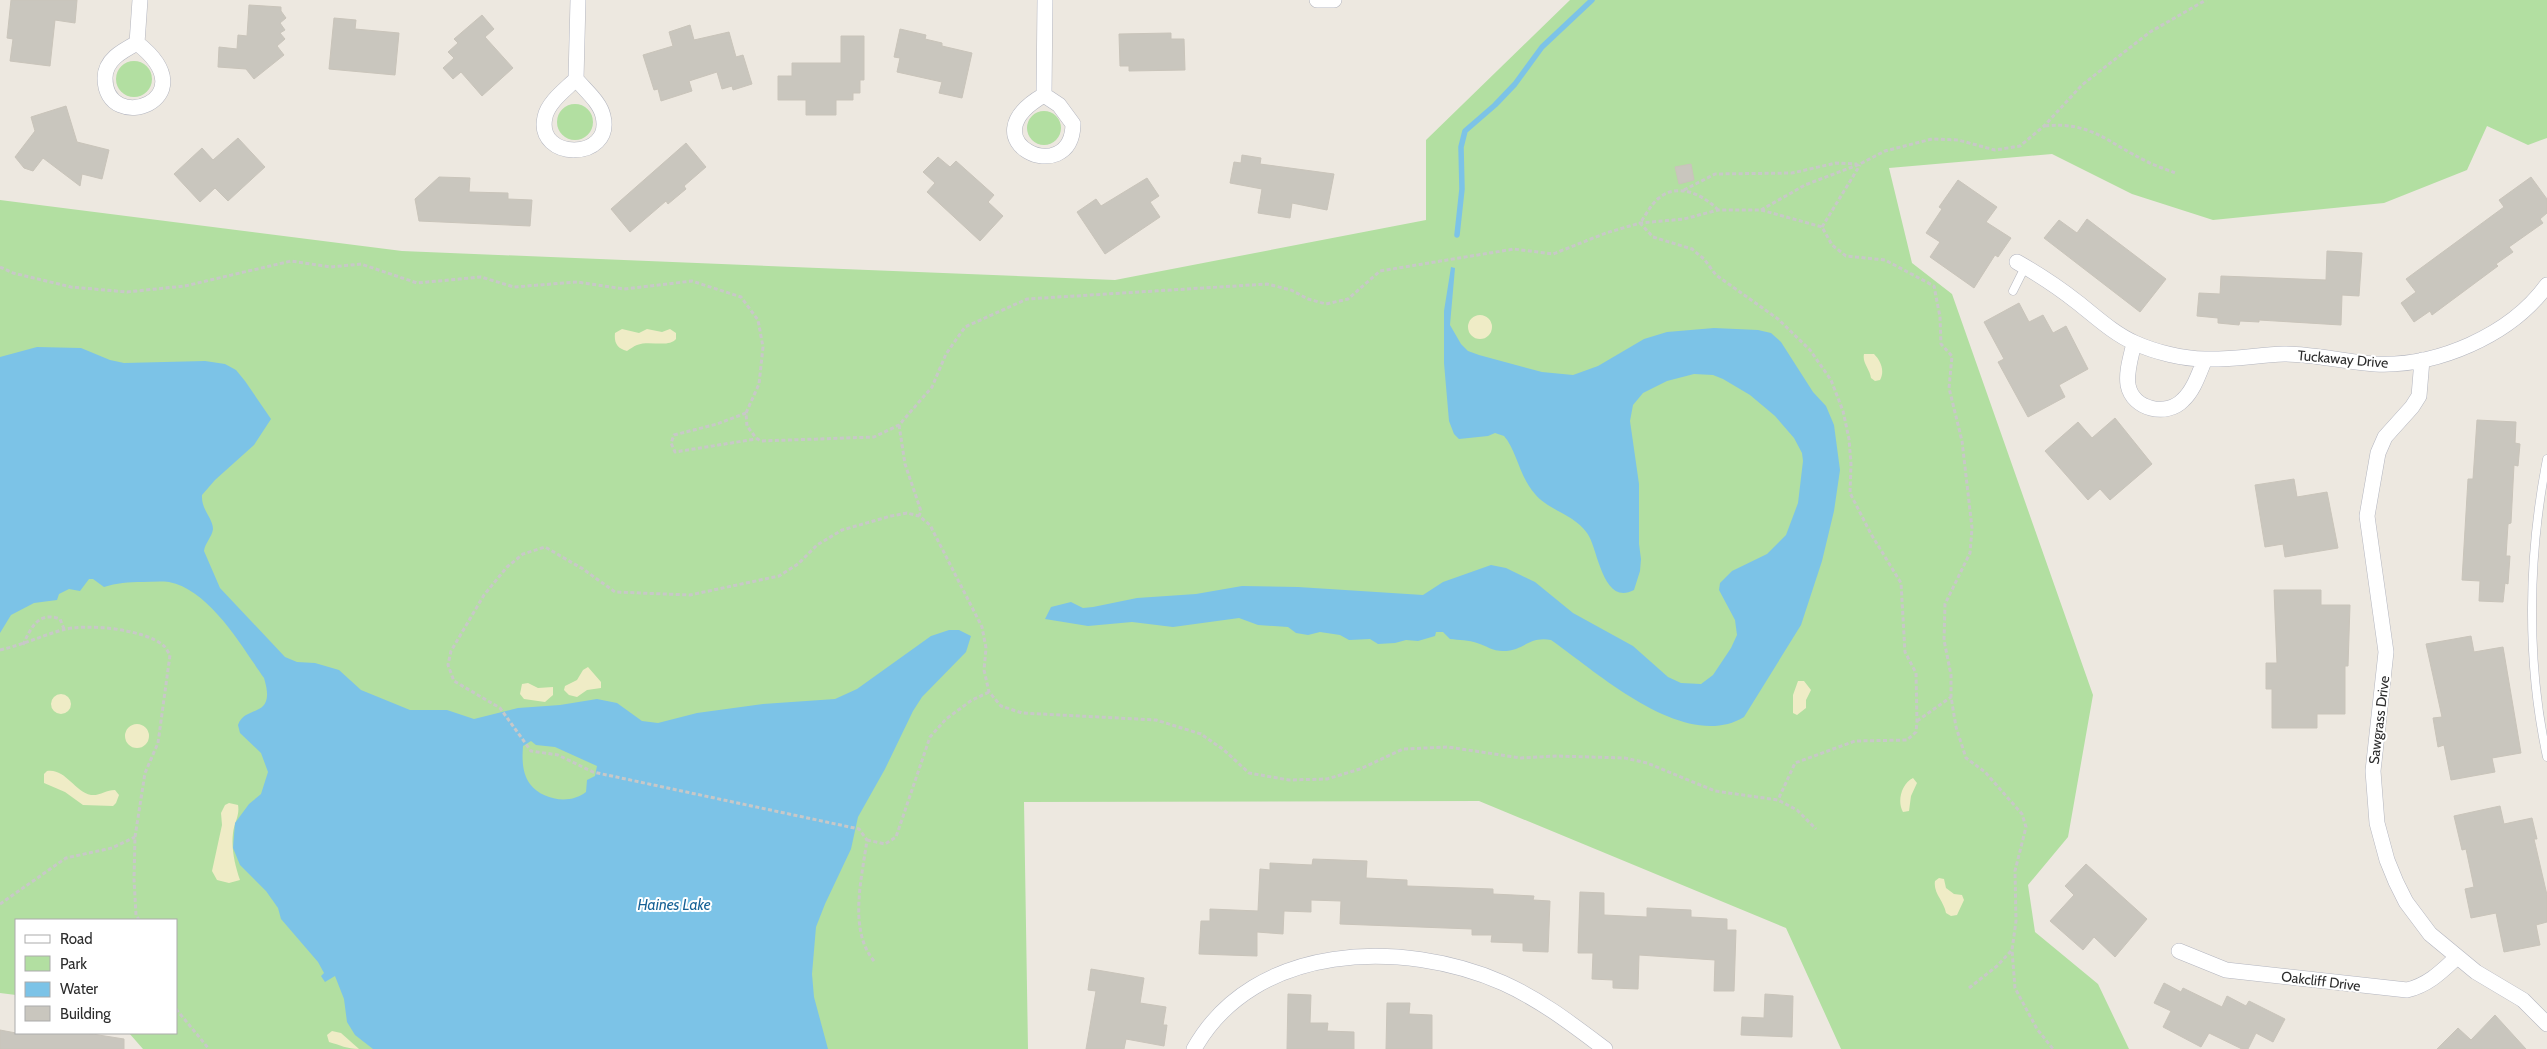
<svg xmlns="http://www.w3.org/2000/svg" width="2547" height="1049" font-family="Cabin,sans-serif">
<style>
.green{fill:#b2dfa1}
.sand{fill:#efecc6}
.water{fill:#7cc3e7;fill-rule:evenodd}
.lines{fill:none;stroke-linecap:round;stroke-linejoin:round}
.stream{stroke:#7cc3e7;stroke-width:5.5}
.building{fill:#c9c6be;stroke:#c9c4ba}
.lane-casing{stroke:#b3b5bf;stroke-width:9}
.street-casing{stroke:#b3b5bf;stroke-width:16}
.path{stroke:#c8c8c8;stroke-width:3;stroke-dasharray:4 2.5;stroke-linecap:butt}
.lane{stroke:#fff;stroke-width:8}
.street{stroke:#fff;stroke-width:15}
.labels{text-anchor:middle;stroke-width:4;stroke-linejoin:round;paint-order:stroke}
.street-label{font-size:14px;fill:#2d2d2d;stroke:#fff}
.water-label{font-size:15px;font-style:italic;fill:#176296;stroke:#fff}
</style>
<rect width="100%" height="100%" fill="#ede8e0"/>
<path class="green" d="M 1570,0 L 2547,0 L 2547,138 L 2528,145 L 2487,126 L 2467,170 L 2384,203 L 2213,220 L 2132,194 L 2052,154 L 1889,168 L 1912,263 L 1952,294 L 2093,695 L 2068,837 L 2028,885 L 2035,932 L 2098,984 L 2129,1049 L 1841,1049 L 1786,928 L 1479,801 L 1024,802 L 1028,1049 L 143,1049 L 129,1033 L 176,1033 L 176,920 L 16,920 L 16,995 L 0,993 L 0,200 L 402,251 L 1115,280 L 1426,220 L 1426,140 Z
M116 79a18 18 0 1 1 36 0a18 18 0 1 1-36 0Z
M557 122a18 18 0 1 1 36 0a18 18 0 1 1-36 0Z
M1027 128a17 17 0 1 1 34 0a17 17 0 1 1-34 0Z"/>
<path class="sand" d="M1468 327a12 12 0 1 1 24 0a12 12 0 1 1-24 0Z
M 622,329 L 639,333 L 647,329 L 662,332 L 670,329 L 676,333 L 676,339 C 669,348 649,340 637,345 C 634,346 630,349 627,351 C 617,348 614,343 615,333 Z
M 1864,354 L 1874,354 C 1881,361 1885,371 1880,380 L 1875,381 L 1871,378 C 1870,369 1862,363 1864,354 Z
M 588,667 L 601,682 L 601,688 L 587,690 L 577,697 L 569,695 L 564,690 L 565,686 L 577,680 L 583,670 Z
M 1798,681 L 1804,681 L 1811,690 L 1806,700 L 1806,708 L 1797,715 L 1793,713 L 1793,695 Z
M 528,683 L 538,688 L 553,687 L 553,695 L 545,702 L 524,699 L 520,694 L 522,684 Z
M51 704a10 10 0 1 1 20 0a10 10 0 1 1-20 0Z
M125 736a12 12 0 1 1 24 0a12 12 0 1 1-24 0Z
M 47,771 C 65,768 74,791 91,795 C 100,796 106,790 115,790 L 119,795 L 116,803 L 113,806 L 83,805 L 65,792 L 44,783 L 44,774 Z
M 1913,778 L 1917,783 L 1911,796 L 1909,811 L 1903,812 C 1897,802 1901,784 1913,778 Z
M 229,803 L 238,805 C 240,815 234,823 233,833 C 231,848 235,866 240,880 L 229,883 L 217,880 L 212,871 L 222,825 L 221,813 L 225,805 Z
M 1939,878 L 1944,879 L 1946,888 L 1954,894 L 1962,895 L 1964,900 L 1957,915 L 1951,916 L 1946,913 C 1944,901 1933,893 1935,881 Z
M 332,1031 L 341,1033 L 359,1049 C 347,1049 340,1045 329,1042 L 327,1035 Z"/>
<path class="water" d="M 1451,267 L 1455,268 L 1450,325 L 1461,344 L 1468,351 L 1479,355 L 1542,372 L 1573,375 L 1598,366 L 1644,339 L 1667,332 L 1714,328 L 1758,330 L 1771,333 L 1781,342 L 1813,392 L 1826,406 L 1834,425 L 1840,470 L 1834,511 L 1822,561 L 1801,625 L 1744,717 C 1685,753 1597,672 1551,640 C 1528,636 1524,651 1503,651 C 1492,651 1487,646 1477,643 C 1469,640 1459,640 1450,639 L 1443,632 L 1436,632 L 1435,636 L 1418,641 L 1406,640 L 1395,643 L 1378,644 L 1370,639 L 1349,640 L 1340,635 L 1320,632 L 1308,635 L 1296,633 L 1288,627 L 1258,625 L 1239,618 L 1173,627 L 1132,622 L 1088,626 L 1045,619 L 1051,607 L 1071,602 L 1083,608 L 1093,607 L 1137,598 L 1196,594 L 1242,586 L 1298,587 L 1423,595 L 1443,582 L 1491,565 L 1506,568 L 1535,582 L 1573,613 L 1633,646 L 1668,677 L 1681,683 L 1701,684 L 1713,675 L 1731,648 L 1737,635 L 1735,620 L 1719,590 L 1720,583 L 1732,571 L 1767,554 L 1786,535 L 1798,503 L 1803,461 L 1802,453 L 1794,438 L 1775,416 L 1750,395 L 1723,379 L 1713,375 L 1694,374 L 1667,381 L 1643,393 L 1633,405 L 1630,421 L 1639,484 L 1639,544 L 1641,559 L 1640,571 L 1634,590 C 1602,607 1598,547 1587,533 C 1575,515 1548,510 1535,494 C 1519,476 1517,451 1504,436 L 1495,433 L 1488,436 L 1459,439 L 1454,434 L 1449,421 L 1444,363 L 1444,311 Z
M 37,347 L 81,348 L 110,360 L 124,363 L 205,361 L 225,364 L 236,370 L 245,381 L 271,419 L 254,445 L 215,480 L 202,495 C 201,510 213,518 213,529 C 212,537 205,543 204,551 L 220,588 L 285,657 L 297,662 L 315,663 L 339,670 L 361,690 L 410,710 L 447,710 L 474,719 L 518,708 L 560,705 L 597,699 L 617,703 L 642,721 L 658,723 L 697,713 L 763,704 L 835,699 L 857,689 L 931,636 L 949,630 L 959,630 L 971,636 L 966,652 L 922,697 L 913,711 L 885,769 L 858,817 L 851,849 L 825,904 L 816,927 L 812,974 L 814,997 L 828,1049 L 373,1049 L 355,1035 L 347,1022 L 344,999 L 335,976 L 325,982 L 321,976 L 324,973 L 318,962 L 281,919 L 278,908 L 266,891 L 240,865 L 233,848 L 235,823 L 249,804 L 261,794 L 268,772 L 261,753 L 240,733 L 238,725 C 245,704 277,720 264,678 C 242,647 210,590 169,582 C 160,581 151,582 142,582 C 129,582 116,583 104,587 L 93,579 L 89,579 L 80,591 L 69,589 L 59,594 L 57,600 L 34,603 L 11,615 L 0,633 L 0,357 ZM 531,741 L 536,745 L 555,747 L 597,766 L 595,776 L 587,780 L 586,792 C 570,805 542,800 530,784 C 522,773 522,759 523,746 Z"/>
<g class="lines">
<path class="stream" d="M 1457,235 L 1462,189 L 1461,147 L 1465,131 L 1495,105 L 1515,84 L 1542,47 L 1592,0"/>
</g>
<path class="building" d="M 11,0 L 77,0 L 75,23 L 55,20 L 50,66 L 10,61 L 13,39 L 7,38 Z
M 249,5 L 281,7 L 281,11 L 286,18 L 280,23 L 285,30 L 280,33 L 285,39 L 277,46 L 284,55 L 254,79 L 246,69 L 218,67 L 219,47 L 237,49 L 238,35 L 247,36 Z
M 482,15 L 494,29 L 485,37 L 513,68 L 482,96 L 461,72 L 453,79 L 443,68 L 454,58 L 448,52 L 458,43 L 454,39 Z
M 334,18 L 356,20 L 355,29 L 399,33 L 395,75 L 329,69 Z
M 690,25 L 694,40 L 729,32 L 736,57 L 743,55 L 752,84 L 733,90 L 732,86 L 722,89 L 717,72 L 689,81 L 692,91 L 661,101 L 658,89 L 654,90 L 643,55 L 673,46 L 669,32 Z
M 900,29 L 926,35 L 925,39 L 942,43 L 942,46 L 972,53 L 962,98 L 939,93 L 942,82 L 897,72 L 900,58 L 894,57 Z
M 1171,33 L 1171,39 L 1184,39 L 1185,70 L 1129,71 L 1129,66 L 1120,66 L 1119,34 Z
M 841,36 L 864,36 L 864,80 L 860,80 L 860,93 L 853,93 L 853,100 L 836,100 L 836,115 L 806,115 L 806,100 L 778,100 L 778,76 L 792,76 L 792,63 L 841,63 Z
M 66,106 L 77,142 L 109,150 L 102,179 L 82,174 L 80,186 L 43,158 L 33,171 L 24,168 L 15,157 L 35,131 L 31,117 Z
M 238,138 L 265,167 L 228,201 L 215,188 L 200,202 L 174,174 L 202,148 L 213,160 Z
M 686,143 L 706,167 L 684,186 L 686,189 L 668,204 L 666,201 L 630,232 L 611,209 Z
M 1242,155 L 1261,158 L 1260,164 L 1334,174 L 1327,210 L 1292,203 L 1290,218 L 1258,213 L 1262,189 L 1230,183 L 1234,162 L 1241,163 Z
M 938,157 L 950,167 L 956,161 L 994,195 L 988,202 L 1003,216 L 980,241 L 927,192 L 935,183 L 923,172 Z
M 1691,164 L 1694,180 L 1679,184 L 1675,167 Z
M 439,177 L 470,178 L 469,192 L 508,193 L 508,199 L 532,200 L 530,226 L 419,221 L 415,199 Z
M 2531,177 L 2547,199 L 2547,213 L 2540,219 L 2543,223 L 2509,247 L 2513,252 L 2496,264 L 2498,266 L 2432,315 L 2430,311 L 2414,322 L 2401,303 L 2416,292 L 2406,279 L 2504,207 L 2499,200 Z
M 1147,178 L 1159,196 L 1150,202 L 1160,217 L 1105,254 L 1077,212 L 1096,199 L 1101,206 Z
M 1958,180 L 1997,207 L 1986,222 L 2011,238 L 1998,257 L 1995,255 L 1974,288 L 1930,257 L 1940,242 L 1926,233 L 1942,209 L 1939,207 Z
M 2087,219 L 2166,279 L 2140,312 L 2044,238 L 2059,220 L 2077,233 Z
M 2327,251 L 2362,253 L 2359,296 L 2342,295 L 2341,325 L 2259,320 L 2259,322 L 2240,321 L 2239,325 L 2218,323 L 2218,318 L 2197,316 L 2199,293 L 2220,294 L 2221,276 L 2326,280 Z
M 2019,303 L 2029,322 L 2043,315 L 2053,333 L 2066,326 L 2088,369 L 2059,385 L 2065,397 L 2028,417 L 1998,362 L 2004,359 L 1984,322 Z
M 2115,418 L 2152,464 L 2110,500 L 2100,489 L 2088,500 L 2045,451 L 2078,422 L 2092,438 Z
M 2477,420 L 2516,422 L 2515,443 L 2520,444 L 2518,466 L 2514,465 L 2511,523 L 2508,524 L 2506,556 L 2510,556 L 2508,584 L 2505,583 L 2503,602 L 2479,601 L 2480,581 L 2462,580 L 2468,479 L 2473,479 Z
M 2294,479 L 2297,497 L 2327,492 L 2338,548 L 2285,557 L 2283,544 L 2265,547 L 2255,485 Z
M 2274,590 L 2321,590 L 2321,605 L 2350,605 L 2348,666 L 2345,666 L 2345,714 L 2317,714 L 2317,728 L 2272,728 L 2272,689 L 2266,689 L 2266,663 L 2277,663 Z
M 2471,636 L 2474,652 L 2503,647 L 2521,753 L 2492,758 L 2495,772 L 2451,780 L 2444,745 L 2438,747 L 2433,718 L 2442,717 L 2426,644 Z
M 2500,806 L 2504,824 L 2532,818 L 2537,839 L 2534,839 L 2547,895 L 2547,922 L 2536,925 L 2540,945 L 2504,952 L 2496,913 L 2471,918 L 2465,889 L 2474,887 L 2466,849 L 2462,850 L 2454,816 Z
M 1313,859 L 1367,861 L 1366,878 L 1407,880 L 1407,886 L 1493,889 L 1493,894 L 1534,896 L 1533,900 L 1550,901 L 1548,952 L 1523,951 L 1523,943 L 1491,942 L 1492,935 L 1472,935 L 1472,929 L 1340,924 L 1341,901 L 1311,900 L 1311,912 L 1284,911 L 1283,934 L 1257,932 L 1257,956 L 1199,954 L 1201,921 L 1210,921 L 1210,909 L 1258,911 L 1260,869 L 1270,870 L 1270,863 L 1312,865 Z
M 2086,864 L 2147,919 L 2115,957 L 2094,937 L 2083,950 L 2050,921 L 2074,895 L 2065,886 Z
M 1580,892 L 1604,893 L 1604,915 L 1647,917 L 1647,908 L 1691,910 L 1691,917 L 1727,919 L 1727,930 L 1736,930 L 1734,991 L 1714,991 L 1715,960 L 1639,955 L 1638,989 L 1613,988 L 1613,980 L 1592,979 L 1593,953 L 1578,953 Z
M 1091,969 L 1144,978 L 1140,1003 L 1166,1007 L 1163,1025 L 1167,1025 L 1164,1046 L 1126,1039 L 1124,1049 L 1086,1049 L 1096,991 L 1088,990 Z
M 2164,983 L 2181,992 L 2183,988 L 2222,1007 L 2227,996 L 2246,1006 L 2249,1001 L 2285,1019 L 2273,1042 L 2256,1033 L 2248,1049 L 2242,1049 L 2209,1033 L 2201,1047 L 2163,1027 L 2171,1011 L 2154,1003 Z
M 1288,994 L 1311,995 L 1310,1023 L 1328,1023 L 1327,1031 L 1354,1032 L 1354,1049 L 1287,1049 Z
M 1765,994 L 1793,996 L 1792,1037 L 1741,1035 L 1742,1017 L 1764,1018 Z
M 1387,1003 L 1410,1003 L 1409,1014 L 1432,1015 L 1432,1049 L 1386,1049 Z
M 2495,1015 L 2526,1049 L 2437,1049 L 2458,1028 L 2471,1040 Z
M 0,1030 L 16,1033 L 86,1033 L 124,1039 L 124,1049 L 0,1049 Z"/>
<g class="lines">
<defs>
<path id="lane" d="M 2013,291 L 2025,267
M 2547,459 C 2528,556 2526,660 2547,757"/>
<path id="street" d="M 1317,0 L 1334,0
M 137,43 C 210,100 105,136 105,78 C 105,60 122,51 137,43 Z
M 137,43 L 140,0
M 576,79 C 566,89 548,102 545,117 C 535,161 614,161 603,116 C 600,102 585,90 576,79 L 578,0
M 1044,95 L 1059,105 L 1073,124 C 1072,190 964,141 1044,95 Z
M 1044,95 L 1045,0
M 2017,262 C 2038,274 2058,287 2077,302 C 2095,316 2114,334 2135,343 C 2155,352 2183,359 2205,359 C 2231,360 2258,355 2284,354 C 2315,354 2344,362 2375,364 C 2436,367 2510,336 2547,285
M 2134,343 C 2131,357 2126,371 2128,385 C 2133,410 2167,417 2183,400 C 2194,390 2199,373 2205,359
M 2422,360 L 2419,396 L 2412,407 L 2385,437 L 2378,453 L 2367,516 L 2386,652 L 2373,771 L 2377,823 L 2387,860 L 2396,882 L 2406,902 L 2430,934 L 2476,972 L 2523,1000 L 2547,1024
M 2179,951 L 2226,970 L 2407,990 C 2428,985 2441,972 2456,958
M 1194,1049 C 1254,942 1403,939 1503,983 C 1541,1000 1573,1025 1605,1049"/>
</defs>
<use href="#lane" class="lane-casing"/>
<use href="#street" class="street-casing"/>
<path class="path" d="M 2045,126 C 2091,121 2108,143 2146,161 C 2155,166 2166,169 2175,173
M 1684,190 L 1715,174 L 1792,173 L 1836,163 L 1857,164
M 1718,210 C 1704,195 1678,182 1659,198 C 1651,204 1646,215 1640,223 L 1653,237 L 1692,249 L 1704,259 L 1716,275 L 1778,319 L 1810,350 L 1831,380 L 1843,411 L 1849,439 L 1851,464 L 1850,493 L 1871,534 L 1901,583 L 1905,652 L 1916,673 L 1917,721 L 1916,732 L 1907,740 L 1855,741 L 1795,763 L 1778,800
M 1761,210 L 1805,185 L 1860,164 L 1885,151 L 1932,139 L 1958,140 L 1995,150 L 2020,146 L 2044,126 L 2082,85 L 2150,32 L 2206,0
M 1822,227 L 1860,165
M 0,267 L 13,273 L 71,287 L 127,292 L 185,286 L 291,261 L 331,267 L 361,264 L 417,283 L 481,277 L 514,287 L 577,282 L 624,289 L 692,281 L 741,297 L 758,320 L 763,347 L 759,384 L 746,413 L 747,426 L 756,438 L 761,441 L 874,437 L 899,425 L 932,387 L 946,354 L 965,327 L 1027,299 L 1267,284 L 1291,290 L 1308,299 L 1326,304 L 1348,299 L 1380,271 L 1514,249 L 1553,254 L 1606,233 L 1640,223 L 1684,219 L 1718,210 L 1761,210 L 1822,227 L 1832,245 L 1846,256 L 1885,260 L 1934,286 L 1940,317 L 1941,344 L 1952,356 L 1949,388 L 1962,441 L 1972,528 L 1970,553 L 1945,604 L 1944,640 L 1951,675 L 1951,697 L 1956,727 L 1966,758 L 1985,772 L 2022,814 L 2026,827 L 2015,871 L 2016,921 L 2012,950 L 2015,988 L 2037,1029 L 2053,1049
M 746,413 L 717,424 L 674,435 L 671,443 L 675,452 L 756,439
M 899,425 L 905,464 L 921,511 L 919,516
M 23,645 C 31,627 39,611 60,619 L 64,629
M 0,650 C 22,645 41,636 62,630 C 86,623 145,629 164,646 C 166,648 168,652 170,655 L 158,743 L 145,773 L 135,837 L 134,879 L 136,915 L 139,920
M 1917,721 L 1951,697
M 867,840 L 885,844 L 896,837 L 930,737 L 946,719 L 972,700 L 989,692
M 0,904 L 66,858 L 112,848 L 135,837
M 874,961 C 848,930 862,877 867,840 L 859,829 L 593,772 L 558,755 L 531,751 L 500,708 L 454,681 L 448,665 L 451,651 L 484,595 L 507,567 L 523,554 L 545,547 L 583,569 L 615,592 L 690,595 L 779,576 L 798,564 L 817,545 L 842,530 L 891,516 L 907,513 L 919,516 L 930,525 L 982,627 L 986,648 L 984,670 L 989,692 L 1001,706 L 1022,713 L 1156,720 L 1201,734 L 1224,750 L 1249,773 L 1289,780 L 1327,779 L 1360,769 L 1403,749 L 1448,747 L 1521,758 L 1556,756 L 1625,758 L 1647,763 L 1715,791 L 1778,800 L 1797,810 L 1816,829
M 1969,988 L 1997,966 L 2012,950
M 176,1009 L 209,1049"/>
<use href="#lane" class="lane"/>
<use href="#street" class="street"/>
</g>
<g class="labels">
<g class="street-label">
<text transform="translate(2343 359) rotate(5)" y="5">Tuckaway Drive</text>
<text transform="translate(2379 720) rotate(-83)" y="5">Sawgrass Drive</text>
<text transform="translate(2321 981) rotate(7)" y="5">Oakcliff Drive</text>
</g>
<g class="water-label">
<text x="674" y="910">Haines Lake</text>
</g>
</g>
<rect x="15" y="919" width="162" height="115" fill="#ffffff" stroke="#ababab"/>
<rect x="25" y="935" width="25" height="8" fill="#ffffff" stroke="#ababab"/>
<text x="60" y="944" font-size="15" fill="#2d2d2d">Road</text>
<rect x="25" y="956" width="25" height="15" fill="#b2dfa1" stroke="#ababab"/>
<text x="60" y="969" font-size="15" fill="#2d2d2d">Park</text>
<rect x="25" y="982" width="25" height="15" fill="#7cc3e7" stroke="#ababab"/>
<text x="60" y="994" font-size="15" fill="#2d2d2d">Water</text>
<rect x="25" y="1006" width="25" height="15" fill="#c9c6be" stroke="#ababab"/>
<text x="60" y="1019" font-size="15" fill="#2d2d2d">Building</text>
</svg>
